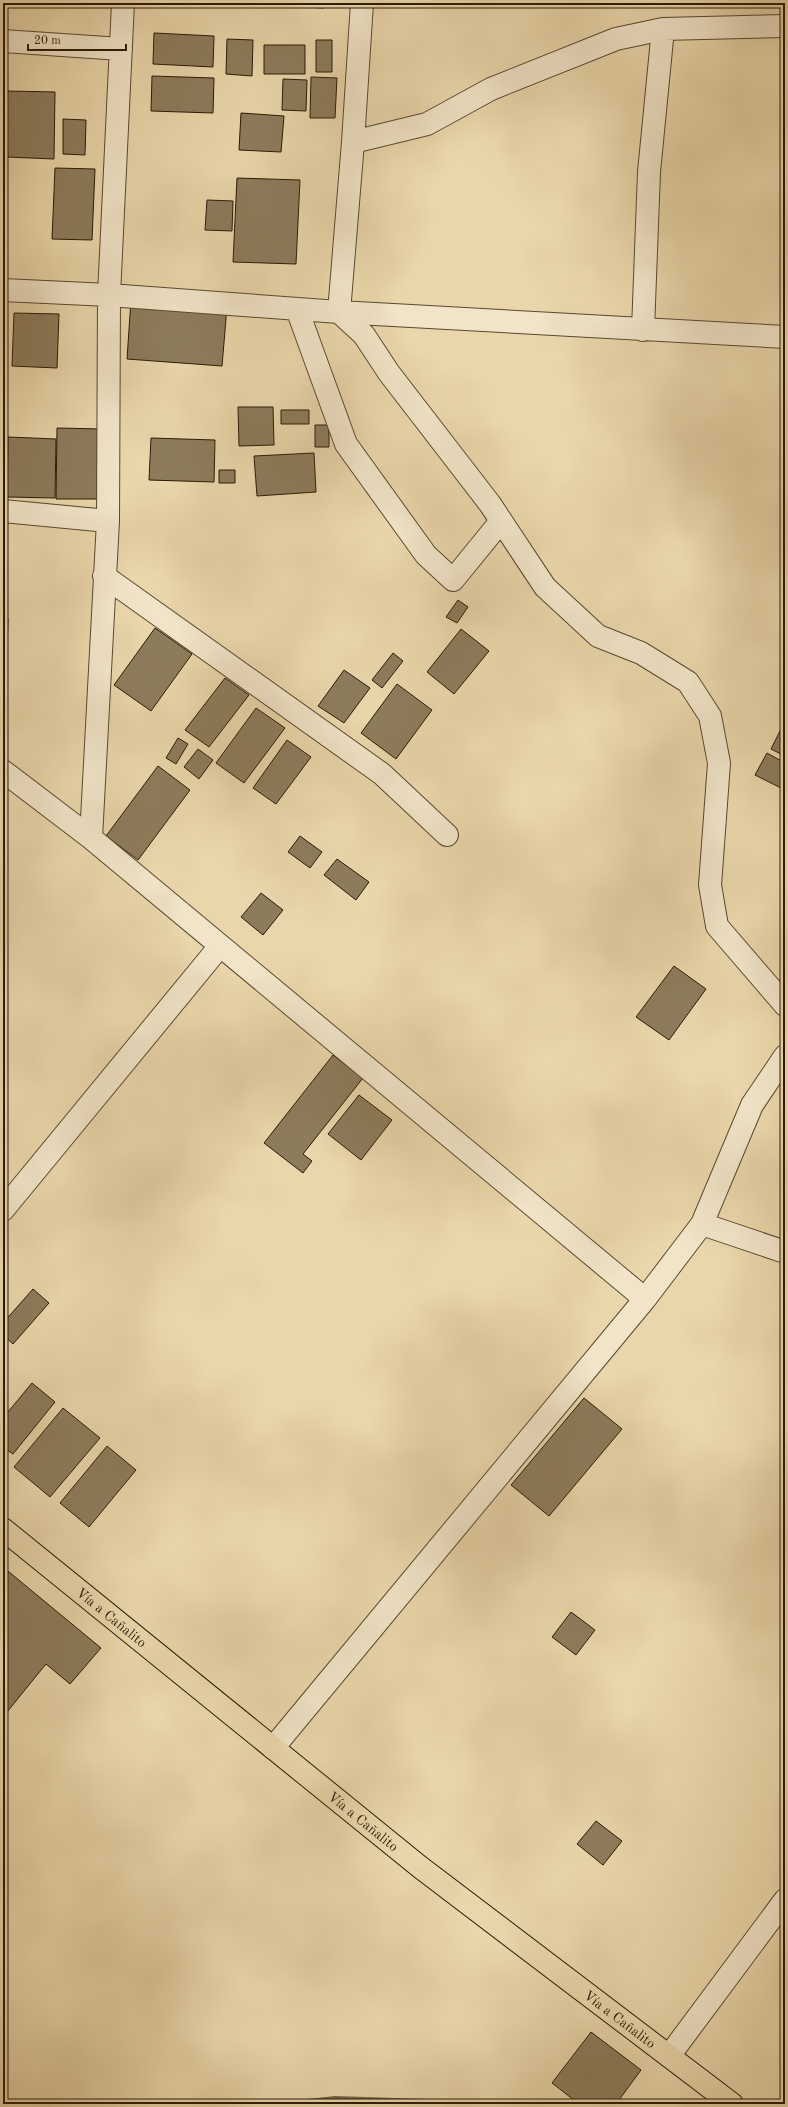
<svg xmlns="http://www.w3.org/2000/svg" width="788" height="2107" font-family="'Old Standard TT',serif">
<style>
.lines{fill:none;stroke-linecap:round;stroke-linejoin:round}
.stream{stroke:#756448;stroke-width:10}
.building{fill:#8d7c5c;stroke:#291a08}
.minor-casing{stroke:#594930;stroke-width:24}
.major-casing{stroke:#291a08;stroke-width:24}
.minor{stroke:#f1e4c8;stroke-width:22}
.major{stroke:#e9d6aa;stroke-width:22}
.labels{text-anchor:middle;stroke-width:3;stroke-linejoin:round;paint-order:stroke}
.street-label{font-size:14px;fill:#291a08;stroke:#f1e4c8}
</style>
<rect width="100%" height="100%" fill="#e9d6aa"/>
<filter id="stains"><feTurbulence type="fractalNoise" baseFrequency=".005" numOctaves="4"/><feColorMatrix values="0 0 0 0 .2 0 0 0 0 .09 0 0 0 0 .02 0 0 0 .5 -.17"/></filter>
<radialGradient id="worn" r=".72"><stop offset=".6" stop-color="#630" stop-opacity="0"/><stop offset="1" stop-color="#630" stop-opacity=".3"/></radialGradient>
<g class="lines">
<path class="stream" d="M 308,2104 L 335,2101 L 426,2104"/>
</g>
<path class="building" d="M 262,3 L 325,3 L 324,8 L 262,5 Z
M 154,33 L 214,36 L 213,67 L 153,64 Z
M 227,39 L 253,40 L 252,76 L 226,74 Z
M 316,40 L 332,40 L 332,72 L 316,72 Z
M 264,45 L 305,45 L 305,74 L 264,74 Z
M 152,76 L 214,78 L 213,113 L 151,111 Z
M 311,77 L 337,78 L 335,118 L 310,118 Z
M 283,79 L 307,80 L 306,111 L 282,110 Z
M 7,91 L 55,92 L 54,159 L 6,157 Z
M 241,113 L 284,116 L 281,152 L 239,150 Z
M 63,119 L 86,120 L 85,155 L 63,154 Z
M 55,168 L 95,169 L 92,240 L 52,239 Z
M 237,178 L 300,180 L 296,264 L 233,262 Z
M 207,200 L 233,201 L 232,231 L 205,230 Z
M 131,300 L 227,307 L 222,366 L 127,359 Z
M 14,313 L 59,314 L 57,368 L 12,366 Z
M 238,407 L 273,407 L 274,445 L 239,446 Z
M 281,410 L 309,410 L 309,424 L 281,424 Z
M 315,425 L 329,425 L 329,447 L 315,447 Z
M 57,428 L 101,429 L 99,499 L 56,499 Z
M 8,437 L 56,439 L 55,498 L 7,497 Z
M 151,438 L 215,440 L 214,482 L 149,480 Z
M 314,453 L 316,492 L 257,496 L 254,456 Z
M 219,470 L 235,470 L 235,483 L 219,483 Z
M 458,600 L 468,607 L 457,623 L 446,617 Z
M 3,618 L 8,618 L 7,657 L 3,657 Z
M 155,628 L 192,654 L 151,711 L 114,685 Z
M 461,629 L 489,651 L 454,694 L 427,672 Z
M 393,653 L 403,661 L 382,688 L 372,680 Z
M 344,670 L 370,688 L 344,723 L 318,706 Z
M 225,678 L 249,695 L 209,747 L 185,730 Z
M 397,684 L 432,710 L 396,759 L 361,733 Z
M 256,708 L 285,728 L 244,783 L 216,763 Z
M 785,721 L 785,756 L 771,749 Z
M 178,738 L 188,744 L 176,764 L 166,758 Z
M 287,740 L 311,757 L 276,804 L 253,788 Z
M 198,749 L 213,760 L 199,779 L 184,767 Z
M 767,753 L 785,763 L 785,790 L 755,775 Z
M 158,766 L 190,790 L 138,860 L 106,836 Z
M 300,836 L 322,852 L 310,868 L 288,852 Z
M 337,859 L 369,882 L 356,900 L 324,875 Z
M 261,893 L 283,910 L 263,935 L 241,917 Z
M 674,966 L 706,989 L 669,1040 L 636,1017 Z
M 333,1055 L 363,1078 L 303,1154 L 312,1161 L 303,1173 L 264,1143 Z
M 359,1095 L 392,1120 L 361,1160 L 328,1134 Z
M 33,1289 L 49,1303 L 13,1344 L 3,1335 L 3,1323 Z
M 32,1383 L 55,1402 L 13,1454 L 3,1447 L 3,1418 Z
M 584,1398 L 622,1429 L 549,1516 L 511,1485 Z
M 63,1408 L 100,1438 L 50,1497 L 14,1467 Z
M 107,1446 L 136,1470 L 89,1527 L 60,1503 Z
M 3,1567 L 101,1648 L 70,1684 L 46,1664 L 7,1712 L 3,1709 Z
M 571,1612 L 595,1630 L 576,1655 L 552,1637 Z
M 596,1821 L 622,1841 L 603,1865 L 577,1844 Z
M 591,2032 L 641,2070 L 616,2104 L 579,2104 L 552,2083 Z"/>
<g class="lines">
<defs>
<path id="minor" d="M 362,3 L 353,142 L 339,312 L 364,335 L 389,373 L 490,504 L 545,587 L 598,636 L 641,653 L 688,682 L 710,716 L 719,763 L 710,885 L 717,926 L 785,1005
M 3,41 L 121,49
M 353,142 L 427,124 L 491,89 L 616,39 L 663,29 L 785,26
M 3,290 L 109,295 L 339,312 L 785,337
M 297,309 L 346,444 L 426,555 L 453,580 L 501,521
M 643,330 L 649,172 L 663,29
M 3,511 L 108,521
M 104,576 L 382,774 L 447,835
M 3,771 L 91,838 L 645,1299
M 91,838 L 108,521 L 109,295 L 123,3
M 3,1210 L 220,946
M 702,1224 L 785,1252
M 273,1748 L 645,1299 L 702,1224 L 752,1105 L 785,1056
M 669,2056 L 785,1900"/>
<g id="major">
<path id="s1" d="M 3,1529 L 420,1867 L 732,2104"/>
</g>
</defs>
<use href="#minor" class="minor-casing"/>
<use href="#major" class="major-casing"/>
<use href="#minor" class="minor"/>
<use href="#major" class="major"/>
</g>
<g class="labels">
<g class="street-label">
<text dy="5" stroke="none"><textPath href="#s1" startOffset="140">Vía a Cañalito</textPath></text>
<text dy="5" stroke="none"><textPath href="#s1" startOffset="464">Vía a Cañalito</textPath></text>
<text dy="5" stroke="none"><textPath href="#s1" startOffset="788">Vía a Cañalito</textPath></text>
</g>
</g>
<rect width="788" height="2107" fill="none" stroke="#e9d6aa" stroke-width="16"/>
<rect x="4" y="4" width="780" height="2099" fill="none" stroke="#291a08" stroke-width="2"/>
<rect x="8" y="8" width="772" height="2091" fill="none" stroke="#291a08"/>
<path d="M28 44v6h98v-6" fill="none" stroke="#291a08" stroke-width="2"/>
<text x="34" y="44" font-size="12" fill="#291a08" stroke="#f1e4c8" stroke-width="3" paint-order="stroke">20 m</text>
<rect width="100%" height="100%" filter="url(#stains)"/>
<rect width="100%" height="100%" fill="url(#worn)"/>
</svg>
